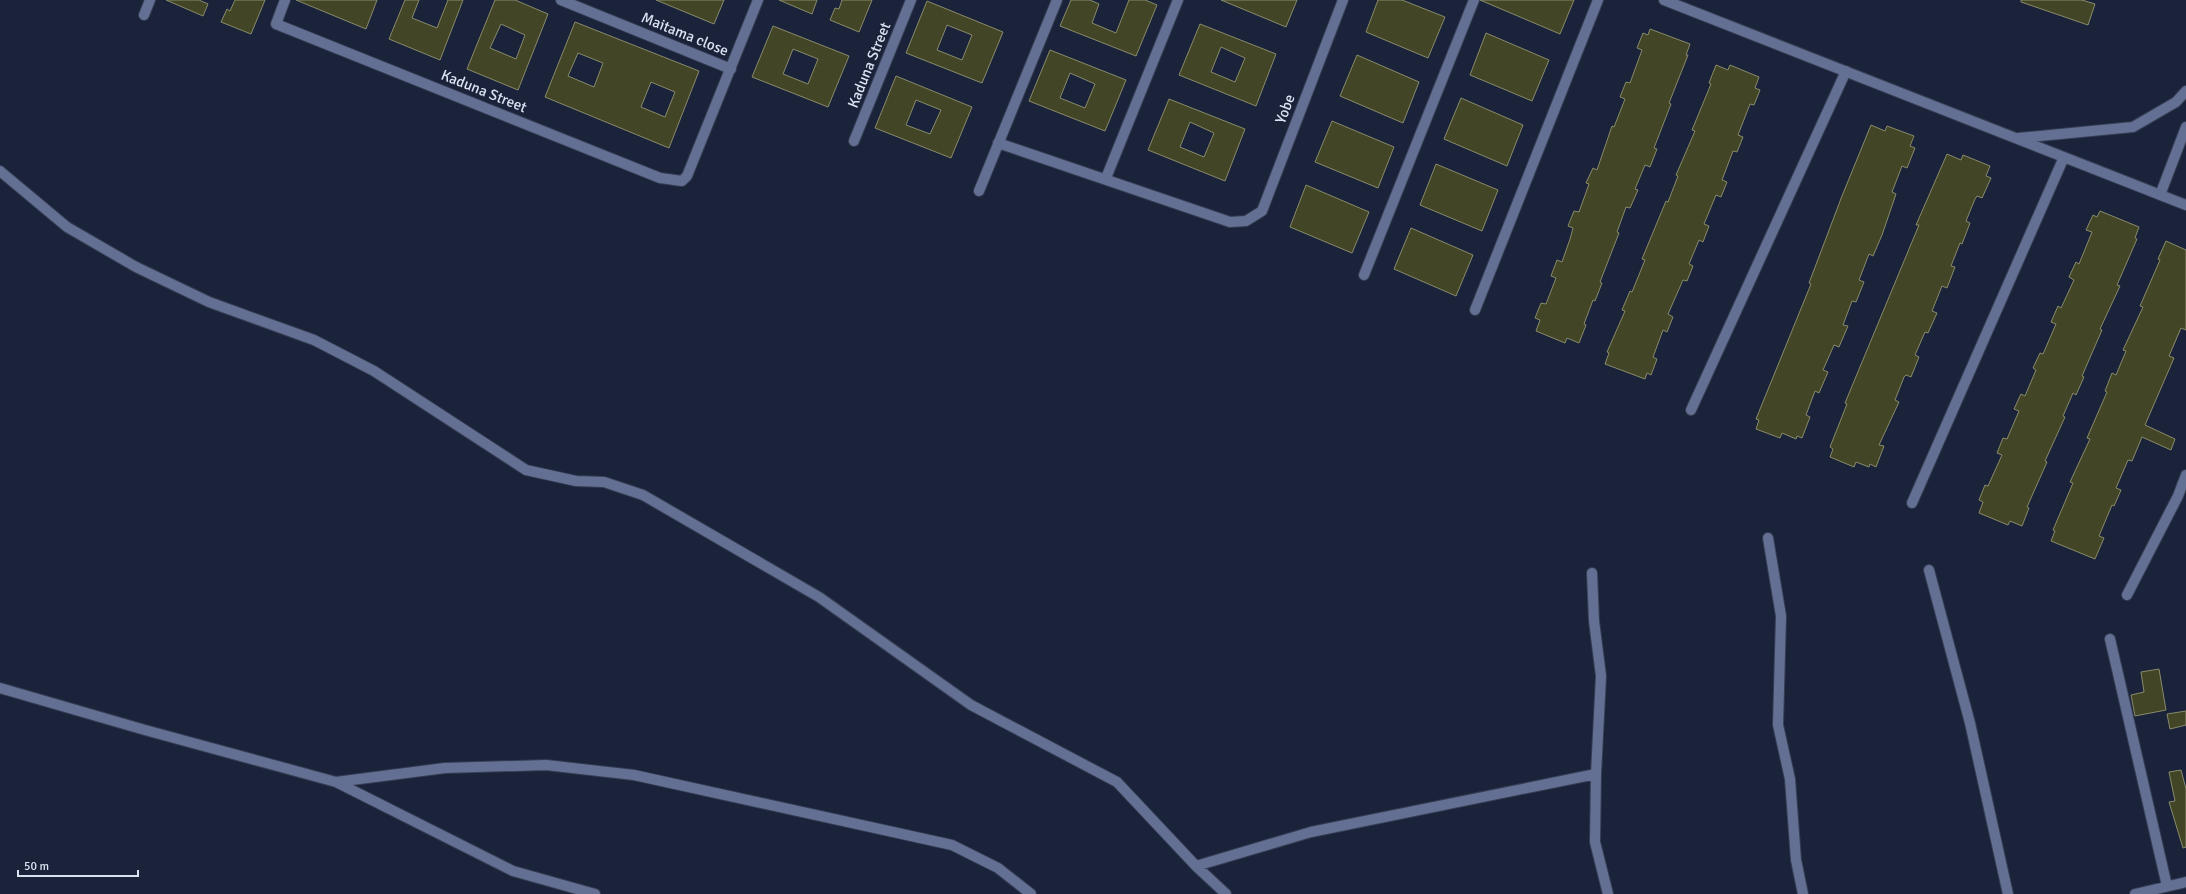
<svg xmlns="http://www.w3.org/2000/svg" width="2186" height="894" font-family="Signika,sans-serif">
<style>
.building{fill:#434527;stroke:#888b6a;fill-rule:evenodd}
.lines{fill:none;stroke-linecap:round;stroke-linejoin:round}
.minor-casing{stroke:#363e54;stroke-width:12}
.minor{stroke:#647093;stroke-width:10}
.labels{text-anchor:middle;stroke-width:3;stroke-linejoin:round;paint-order:stroke}
.street-label{font-size:15px;fill:#dbe1f1;stroke:#1b233b}
</style>
<rect width="100%" height="100%" fill="#1b233b"/>
<path class="building" d="M 166,0 L 199,0 L 208,4 L 203,16 Z
M 235,0 L 265,0 L 251,34 L 221,22 L 227,9 L 230,11 Z
M 296,0 L 377,0 L 366,29 Z
M 405,0 L 419,0 L 412,18 L 437,28 L 448,0 L 463,0 L 440,60 L 389,39 Z
M 495,0 L 515,0 L 548,14 L 518,90 L 467,69 ZM 501,24 L 525,35 L 516,59 L 490,48 Z
M 656,0 L 724,0 L 714,24 Z
M 779,0 L 817,0 L 812,14 Z
M 842,0 L 872,0 L 859,32 L 830,20 L 835,8 L 839,9 Z
M 1071,0 L 1090,0 L 1099,4 L 1092,23 L 1116,33 L 1129,0 L 1145,0 L 1157,5 L 1136,56 L 1060,26 Z
M 1221,0 L 1297,0 L 1286,27 Z
M 1378,0 L 1402,0 L 1445,17 L 1428,58 L 1366,32 Z
M 1480,0 L 1574,0 L 1560,34 Z
M 2021,0 L 2082,0 L 2095,4 L 2088,25 L 2021,2 Z
M 927,1 L 1003,32 L 982,83 L 906,53 ZM 947,25 L 972,35 L 962,60 L 937,50 Z
M 575,22 L 699,71 L 669,148 L 545,97 ZM 578,53 L 603,63 L 594,87 L 568,76 ZM 651,82 L 675,92 L 665,117 L 641,107 Z
M 1200,24 L 1276,54 L 1256,106 L 1179,75 ZM 1221,47 L 1245,58 L 1235,82 L 1211,72 Z
M 773,26 L 849,56 L 828,107 L 752,77 ZM 793,49 L 818,59 L 808,84 L 783,74 Z
M 1650,29 L 1690,44 L 1686,55 L 1688,55 L 1669,103 L 1671,104 L 1654,148 L 1657,149 L 1650,167 L 1645,165 L 1635,189 L 1638,190 L 1630,208 L 1626,207 L 1617,232 L 1619,233 L 1600,282 L 1602,283 L 1595,301 L 1593,300 L 1584,324 L 1586,325 L 1579,343 L 1567,338 L 1565,343 L 1536,331 L 1540,320 L 1535,318 L 1541,303 L 1546,304 L 1556,278 L 1551,276 L 1557,260 L 1562,262 L 1570,239 L 1573,228 L 1568,226 L 1574,211 L 1579,212 L 1589,184 L 1586,183 L 1593,168 L 1597,170 L 1612,126 L 1614,127 L 1625,99 L 1620,97 L 1626,82 L 1630,83 L 1642,50 L 1637,48 L 1643,33 L 1648,35 Z
M 1486,33 L 1549,60 L 1532,101 L 1470,75 Z
M 1050,50 L 1126,80 L 1105,131 L 1029,101 ZM 1070,73 L 1095,84 L 1085,108 L 1060,98 Z
M 1357,55 L 1419,82 L 1403,123 L 1340,96 Z
M 1716,65 L 1728,70 L 1730,65 L 1759,77 L 1755,88 L 1760,90 L 1754,105 L 1750,104 L 1738,135 L 1743,137 L 1737,152 L 1733,151 L 1722,180 L 1727,182 L 1721,197 L 1716,195 L 1704,224 L 1709,226 L 1703,242 L 1699,240 L 1689,264 L 1693,266 L 1687,281 L 1683,280 L 1668,314 L 1673,317 L 1667,332 L 1663,330 L 1653,357 L 1657,359 L 1651,375 L 1647,373 L 1645,379 L 1605,364 L 1609,353 L 1607,352 L 1625,311 L 1622,310 L 1630,291 L 1632,292 L 1645,260 L 1642,259 L 1666,201 L 1668,202 L 1678,176 L 1676,175 L 1695,131 L 1692,130 L 1711,84 L 1709,83 Z
M 896,76 L 972,107 L 951,158 L 875,128 ZM 916,100 L 941,110 L 930,134 L 906,125 Z
M 1461,98 L 1523,125 L 1507,166 L 1444,139 Z
M 1169,99 L 1245,129 L 1225,181 L 1148,150 ZM 1190,122 L 1214,133 L 1204,157 L 1180,147 Z
M 1332,121 L 1394,147 L 1378,188 L 1315,162 Z
M 1871,125 L 1885,131 L 1887,126 L 1914,136 L 1910,146 L 1915,148 L 1907,168 L 1902,166 L 1892,192 L 1896,194 L 1882,235 L 1873,256 L 1869,254 L 1859,280 L 1864,282 L 1856,302 L 1852,301 L 1843,325 L 1848,326 L 1839,347 L 1834,345 L 1823,370 L 1828,372 L 1819,393 L 1815,391 L 1806,415 L 1810,417 L 1802,438 L 1797,436 L 1796,439 L 1782,433 L 1780,438 L 1756,429 L 1759,420 L 1756,419 L 1811,284 L 1809,283 L 1842,196 Z
M 1947,154 L 1961,160 L 1963,155 L 1990,166 L 1986,176 L 1991,178 L 1982,198 L 1977,196 L 1975,199 L 1966,221 L 1970,223 L 1962,244 L 1960,243 L 1951,266 L 1955,267 L 1947,288 L 1942,286 L 1932,311 L 1937,313 L 1928,333 L 1925,332 L 1915,355 L 1919,357 L 1911,377 L 1906,375 L 1904,377 L 1895,400 L 1899,402 L 1879,445 L 1884,446 L 1876,467 L 1870,464 L 1869,467 L 1856,462 L 1854,467 L 1830,457 L 1833,449 L 1830,447 L 1847,404 L 1845,403 L 1919,225 L 1916,225 Z
M 1436,164 L 1498,190 L 1482,231 L 1420,205 Z
M 1306,185 L 1369,212 L 1352,253 L 1290,227 Z
M 2100,211 L 2139,227 L 2135,238 L 2137,239 L 2117,285 L 2120,286 L 2100,329 L 2102,330 L 2082,376 L 2084,377 L 2076,395 L 2073,393 L 2063,416 L 2065,417 L 2045,461 L 2047,462 L 2027,507 L 2029,508 L 2022,526 L 2010,521 L 2008,525 L 1979,513 L 1983,502 L 1979,500 L 1985,485 L 1988,486 L 2002,455 L 1997,453 L 2003,438 L 2007,439 L 2019,411 L 2014,409 L 2021,394 L 2025,396 L 2036,370 L 2033,368 L 2040,353 L 2043,354 L 2056,324 L 2051,322 L 2058,306 L 2061,308 L 2074,280 L 2069,277 L 2076,262 L 2079,264 L 2092,232 L 2086,230 L 2093,215 L 2097,217 Z
M 1411,228 L 1473,255 L 1456,296 L 1394,269 Z
M 2166,241 L 2186,250 L 2186,330 L 2181,328 L 2169,356 L 2174,358 L 2145,425 L 2175,439 L 2171,450 L 2142,437 L 2132,461 L 2128,460 L 2116,488 L 2121,490 L 2114,506 L 2112,505 L 2099,536 L 2104,538 L 2095,559 L 2051,541 L 2055,531 L 2053,530 L 2073,483 L 2070,482 L 2090,439 L 2087,438 L 2107,392 L 2105,391 L 2112,373 L 2116,375 L 2126,351 L 2123,350 L 2143,307 L 2140,306 L 2160,260 L 2158,259 Z
M 2159,669 L 2166,710 L 2135,716 L 2131,695 L 2144,692 L 2141,672 Z
M 2186,711 L 2186,725 L 2170,729 L 2167,714 Z
M 2181,770 L 2186,789 L 2186,847 L 2183,848 L 2169,802 L 2175,801 L 2169,772 Z"/>
<g class="lines">
<defs>
<path id="minor" d="M 285,0 L 276,24 L 660,178 L 682,181 L 687,176 L 758,0
M 561,0 L 731,69
M 1664,0 L 2186,205
M 144,15 L 150,0
M 2018,138 L 2133,127 L 2176,102 L 2186,91
M 854,141 L 911,0
M 998,143 L 1230,222 L 1246,221 L 1262,211 L 1343,0
M 0,171 L 67,227 L 136,267 L 209,302 L 314,340 L 374,371 L 526,470 L 576,481 L 604,482 L 643,495 L 819,597 L 971,705 L 1117,782 L 1196,866 L 1226,894
M 1106,178 L 1178,0
M 979,191 L 1057,0
M 2160,195 L 2186,127
M 1364,275 L 1474,0
M 1475,310 L 1598,0
M 1691,410 L 1846,71
M 1912,503 L 2064,157
M 1768,538 L 1781,616 L 1778,725 L 1790,779 L 1796,860 L 1803,894
M 1929,570 L 1970,723 L 2008,894
M 1592,573 L 1594,621 L 1601,676 L 1596,774 L 1595,842 L 1608,894
M 2127,595 L 2178,496 L 2186,475
M 2110,639 L 2167,886
M 0,688 L 145,730 L 336,782 L 513,871 L 595,894
M 336,782 L 445,768 L 546,765 L 634,775 L 952,845 L 998,868 L 1031,894
M 1196,866 L 1311,832 L 1596,774
M 2135,894 L 2186,882"/>
</defs>
<use href="#minor" class="minor-casing"/>
<use href="#minor" class="minor"/>
</g>
<g class="labels">
<g class="street-label">
<text transform="translate(685 34) rotate(22)" y="5">Maitama close</text>
<text transform="translate(869 65) rotate(-68)" y="5">Kaduna Street</text>
<text transform="translate(484 91) rotate(22)" y="5">Kaduna Street</text>
<text transform="translate(1285 109) rotate(-69)" y="5">Yobe</text>
</g>
</g>
<path d="M18 870v6h120v-6" fill="none" stroke="#dbe1f1" stroke-width="2"/>
<text x="24" y="870" font-size="12" fill="#dbe1f1" stroke="#1b233b" stroke-width="3" paint-order="stroke">50 m</text>
</svg>
